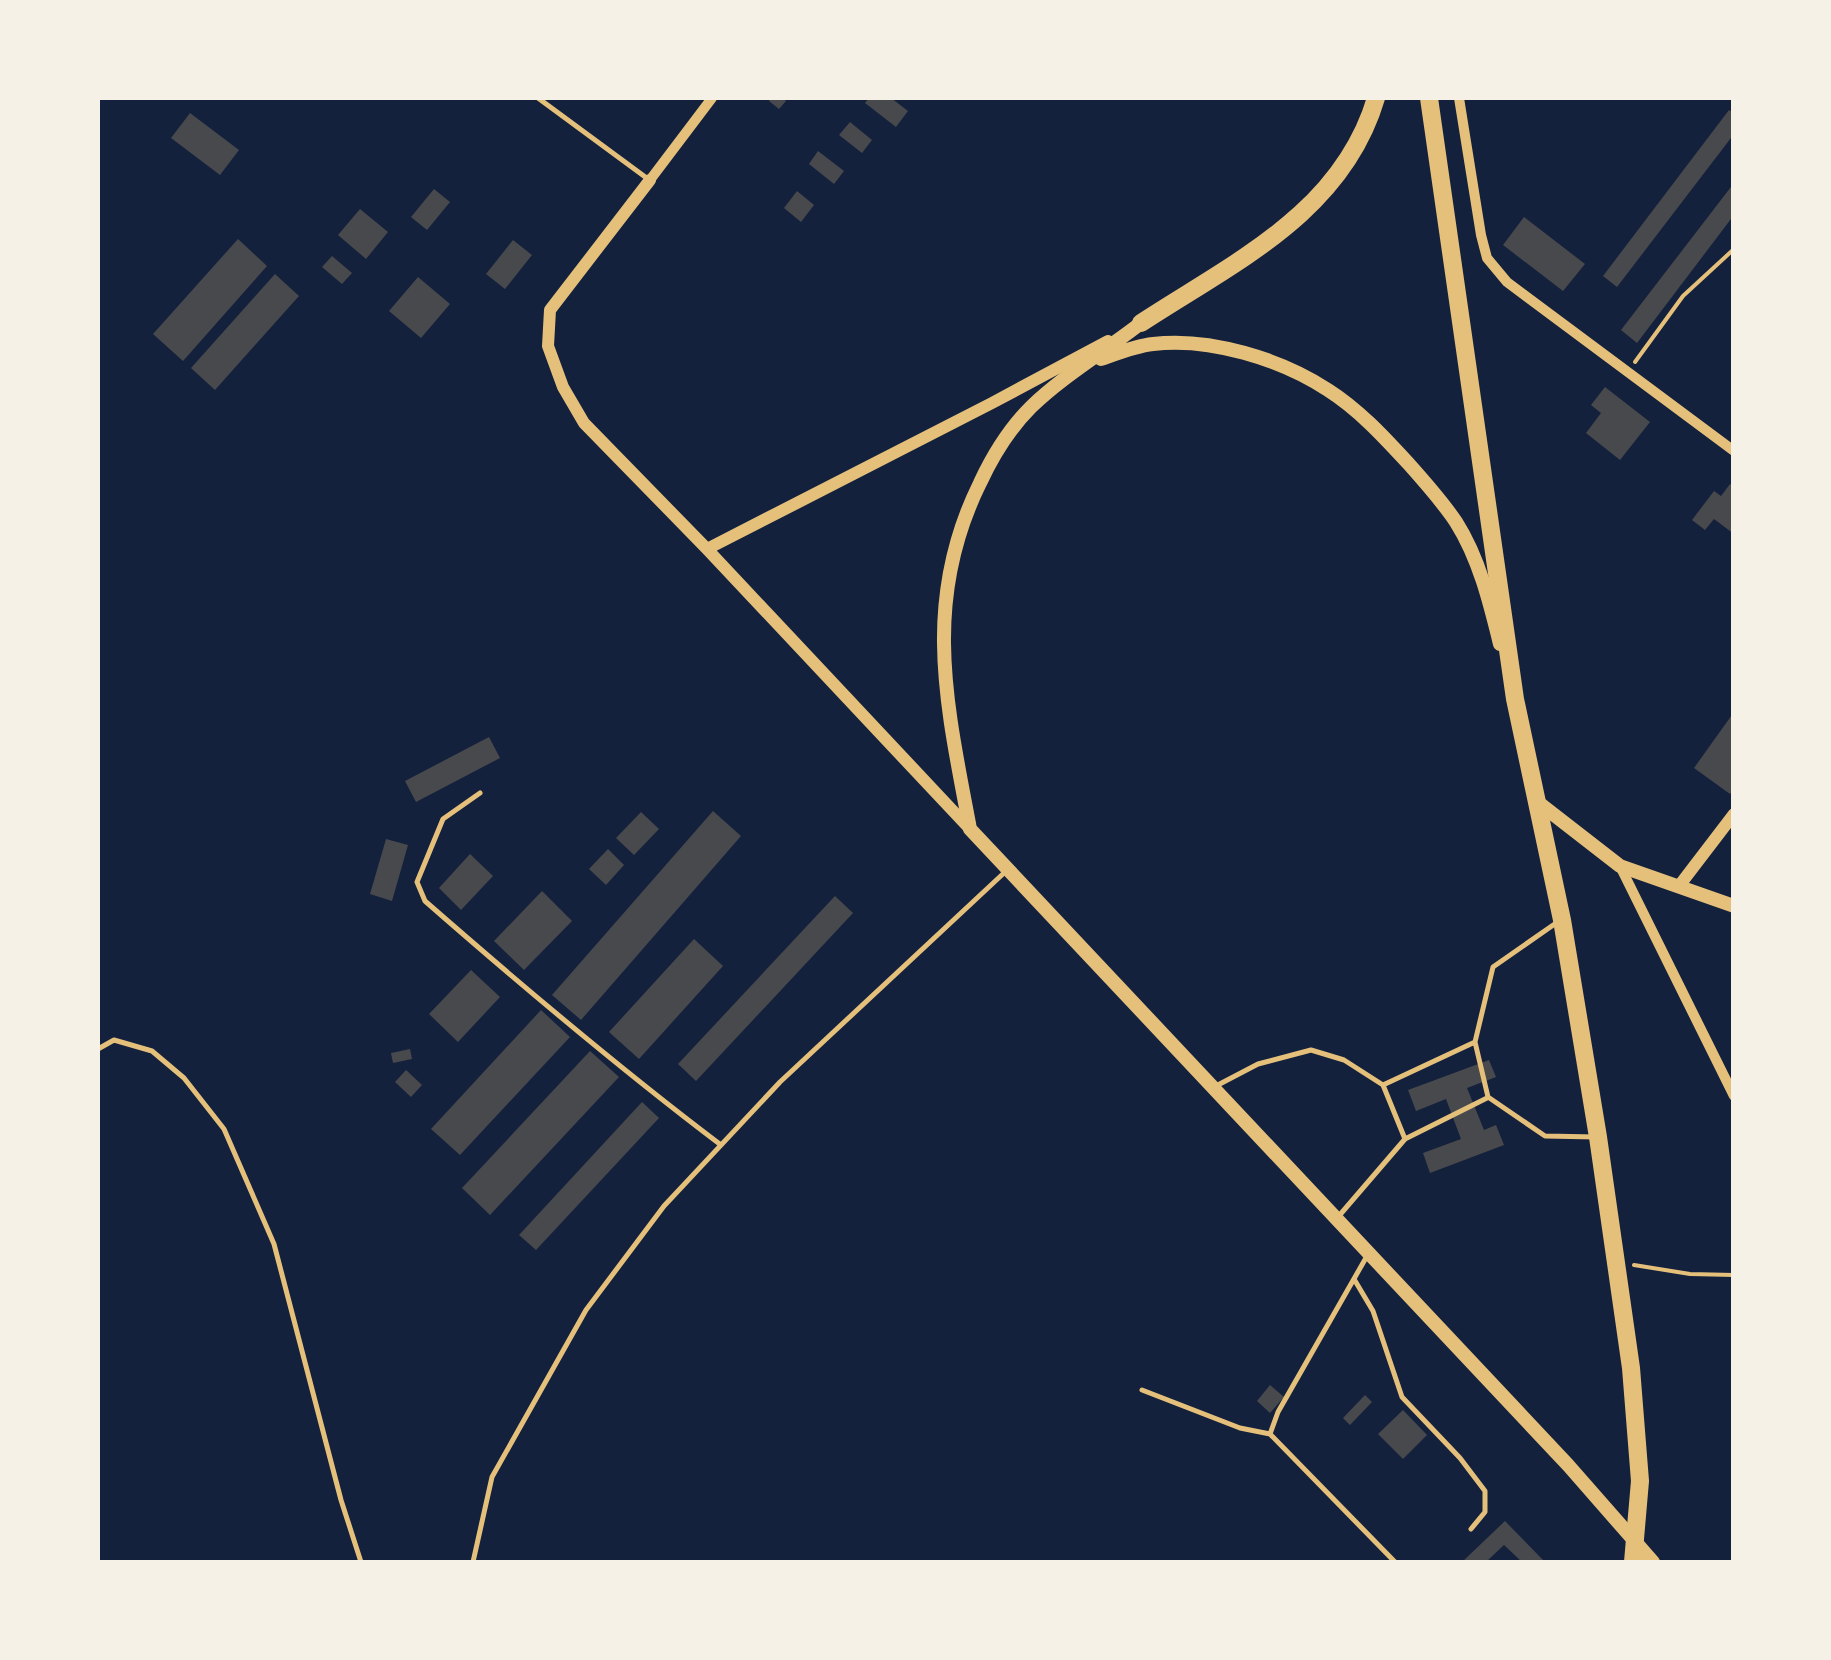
<svg xmlns="http://www.w3.org/2000/svg" width="1831" height="1660" font-family="'DM Sans',sans-serif">
<style>
.building{fill:#48494c}
.lines{fill:none;stroke-linecap:round;stroke-linejoin:round}
.path{stroke:#e5c07b;stroke-width:4}
.service{stroke:#e5c07b;stroke-width:5}
.minor{stroke:#e5c07b;stroke-width:10}
.tertiary{stroke:#e5c07b;stroke-width:12}
.secondary{stroke:#e5c07b;stroke-width:14}
.trunk{stroke:#e5c07b;stroke-width:18}
</style>
<rect width="100%" height="100%" fill="#14213d"/>
<path class="building" d="M 771,98 L 782,98 L 786,101 L 779,109 L 769,101 Z
M 869,98 L 891,98 L 908,111 L 896,127 L 865,103 Z
M 1729,110 L 1734,113 L 1734,134 L 1617,287 L 1603,276 Z
M 190,113 L 239,150 L 220,175 L 171,138 Z
M 850,122 L 872,140 L 862,153 L 839,135 Z
M 818,151 L 844,171 L 834,184 L 809,164 Z
M 1734,183 L 1734,215 L 1637,343 L 1621,330 Z
M 434,189 L 450,202 L 427,230 L 411,217 Z
M 797,191 L 814,205 L 801,222 L 784,208 Z
M 360,209 L 388,232 L 366,259 L 338,235 Z
M 1524,217 L 1585,264 L 1563,291 L 1503,245 Z
M 238,239 L 267,266 L 183,361 L 153,334 Z
M 513,240 L 532,255 L 505,289 L 486,274 Z
M 332,256 L 352,273 L 342,284 L 322,267 Z
M 275,274 L 299,296 L 215,390 L 191,368 Z
M 418,277 L 450,304 L 421,338 L 389,311 Z
M 1605,387 L 1650,422 L 1620,460 L 1586,433 L 1601,413 L 1591,405 Z
M 1730,484 L 1734,486 L 1734,534 L 1714,519 L 1705,530 L 1692,520 L 1714,491 L 1721,496 Z
M 1734,712 L 1734,788 L 1730,794 L 1694,768 Z
M 489,737 L 500,758 L 416,802 L 405,781 Z
M 713,811 L 741,836 L 581,1020 L 552,995 Z
M 641,812 L 659,829 L 634,855 L 616,838 Z
M 386,839 L 408,845 L 392,901 L 370,894 Z
M 608,849 L 624,865 L 606,885 L 589,869 Z
M 470,854 L 493,876 L 461,910 L 439,888 Z
M 542,891 L 572,921 L 524,970 L 494,941 Z
M 835,896 L 853,913 L 696,1081 L 678,1064 Z
M 694,939 L 723,966 L 639,1059 L 609,1032 Z
M 471,970 L 500,997 L 458,1042 L 429,1014 Z
M 541,1010 L 570,1037 L 460,1155 L 431,1129 Z
M 410,1049 L 412,1059 L 393,1063 L 391,1053 Z
M 590,1051 L 619,1077 L 490,1215 L 462,1188 Z
M 1489,1060 L 1496,1077 L 1467,1088 L 1484,1130 L 1496,1125 L 1504,1145 L 1430,1173 L 1423,1153 L 1461,1139 L 1446,1099 L 1416,1111 L 1408,1090 Z
M 406,1070 L 422,1085 L 411,1097 L 395,1082 Z
M 642,1102 L 659,1118 L 536,1250 L 519,1235 Z
M 1270,1385 L 1284,1397 L 1270,1413 L 1257,1401 Z
M 1365,1395 L 1372,1402 L 1350,1425 L 1343,1418 Z
M 1403,1410 L 1427,1435 L 1403,1459 L 1378,1434 Z
M 1505,1521 L 1545,1562 L 1522,1562 L 1504,1545 L 1486,1562 L 1462,1562 Z"/>
<g class="lines">
<path class="path" d="M 1635,362 L 1683,296 L 1734,249
M 1634,1265 L 1690,1274 L 1734,1275"/>
<path class="service" d="M 538,98 L 648,179
M 480,793 L 443,819 L 417,882 L 425,901 C 521,985 619,1068 721,1145
M 1559,921 L 1493,967 L 1475,1042 L 1488,1097 L 1545,1136 L 1596,1137
M 98,1049 L 114,1040 L 152,1051 L 184,1078 L 224,1129 L 274,1244 L 341,1500 L 361,1562
M 1214,1087 L 1258,1064 L 1311,1050 L 1344,1060 L 1383,1085 L 1475,1042
M 1405,1139 L 1487,1098
M 1338,1217 L 1405,1139 L 1383,1085
M 1367,1256 L 1278,1412 L 1270,1434 L 1395,1562
M 1354,1279 L 1373,1311 L 1402,1397 L 1460,1458 L 1485,1491 L 1485,1512 L 1471,1529
M 1142,1390 L 1240,1428 L 1270,1434
M 473,1562 L 492,1477 L 586,1310 L 664,1206 L 780,1082 L 1005,872"/>
<path class="minor" d="M 1459,98 L 1481,235 L 1487,258 L 1507,282 L 1734,451
M 650,180 L 712,98
M 1620,866 L 1734,1096"/>
<path class="tertiary" d="M 650,180 L 550,310 L 548,346 L 563,387 L 584,423 L 707,549 L 970,829
M 707,549 L 992,403 L 1108,341
M 1679,886 L 1734,814"/>
<path class="secondary" d="M 1141,323 C 1105,351 1063,376 1031,407 C 1009,429 993,455 980,483 C 921,602 947,706 970,829 L 1568,1465 L 1653,1562
M 1101,359 C 1118,353 1135,346 1153,344 C 1209,337 1281,359 1328,390 C 1358,409 1383,436 1407,462 C 1424,481 1442,501 1456,522 C 1479,558 1490,603 1500,644
M 1535,800 L 1620,866 L 1734,906"/>
<path class="trunk" d="M 1429,98 L 1515,699 L 1562,920 L 1598,1137 L 1631,1368 L 1640,1481 L 1633,1562
M 1141,323 C 1234,262 1342,213 1376,98"/>
</g>
<rect width="1831" height="1660" fill="none" stroke="#f6f1e7" stroke-width="200"/>
</svg>
